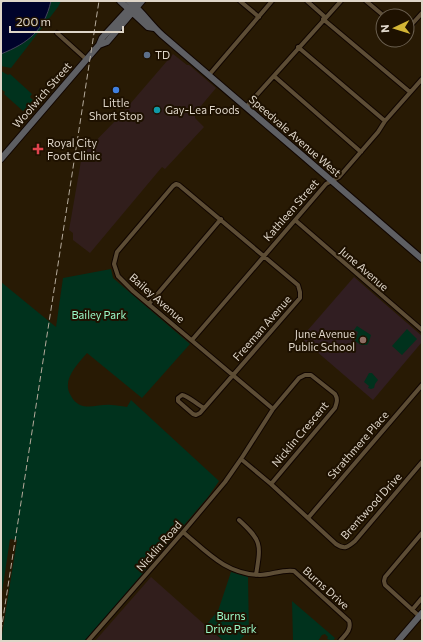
<svg xmlns="http://www.w3.org/2000/svg" width="423" height="642" font-family="Commissioner,sans-serif">
<style>
.industrial{fill:#311e1c}
.education{fill:#311e22}
.green{fill:#00321d}
.water{fill:#00032b;stroke:#43425a}
.lines{fill:none;stroke-linecap:round;stroke-linejoin:round}
.minor-casing{stroke:#100500;stroke-width:6}
.secondary-casing{stroke:#100500;stroke-width:8}
.minor{stroke:#5d4d35;stroke-width:4}
.secondary{stroke:#5e5f63;stroke-width:6}
.rail{stroke:#b5ab9c;stroke-width:1;stroke-dasharray:6 3;stroke-linecap:butt}
.service-dot{fill:#5c6f8a;stroke:#1e1100;stroke-width:1.5}
.shop-dot{fill:#3f7fe0;stroke:#1e1100;stroke-width:1.5}
.culture-dot{fill:#0f9aa8;stroke:#1e1100;stroke-width:1.5}
.health-dot{fill:#e0444e;stroke:#1e1100;stroke-width:1.5}
.education-dot{fill:#8d6e63;stroke:#1e1100;stroke-width:1.5}
.labels{text-anchor:middle;stroke-width:4;stroke-linejoin:round;paint-order:stroke}
.poi-label{font-size:11px;fill:#dfd6c9;stroke:#1e1100;text-anchor:start}
.street-label{font-size:11px;fill:#dfd6c9;stroke:#1e1100}
.park-label{font-size:11px;fill:#9bf9c7;stroke:#1e1100}
</style>
<rect width="100%" height="100%" fill="#281a04"/>
<path class="industrial" d="M 173,54 L 187,65 L 189,65 L 216,88 L 195,113 L 195,118 L 204,127 L 165,169 L 162,167 L 90,253 L 73,240 L 73,233 L 69,230 L 82,155 L 118,118 Z
M 151,577 L 223,641 L 95,641 Z"/>
<path class="education" d="M 354,277 L 422,336 L 422,342 L 373,400 L 301,338 Z"/>
<path class="green" d="M 1,1 L 61,1 L 58,7 L 11,68 L 1,66 Z
M 1,71 L 8,75 L 10,74 L 32,94 L 30,97 L 33,100 L 23,111 L 4,94 L 5,92 L 1,89 Z
M 111,269 L 113,278 L 190,344 L 142,398 L 87,353 C 77,365 61,380 71,396 C 73,400 76,403 80,405 C 89,409 101,404 111,405 C 116,405 121,406 127,407 L 131,400 L 219,481 L 208,497 L 85,641 L 1,641 L 17,540 L 10,539 L 1,599 L 1,282 L 56,327 L 63,278 Z
M 357,326 L 371,335 L 369,342 L 367,345 L 361,345 L 355,341 L 358,332 L 354,330 Z
M 407,329 L 417,339 L 402,355 L 392,346 Z
M 369,373 L 372,373 L 378,380 L 375,384 L 374,388 L 371,389 L 368,388 L 369,386 L 364,382 Z
M 231,572 L 248,577 L 249,636 L 246,634 L 239,641 L 224,641 L 206,625 L 218,611 Z
M 292,601 L 335,638 L 333,641 L 327,639 L 328,637 L 325,634 L 322,635 L 318,641 L 293,641 Z"/>
<path class="water" d="M 4,1 L 51,1 C 44,31 28,43 1,54 L 1,4 Z"/>
<g class="lines">
<defs>
<path id="minor" d="M 240,1 L 259,17
M 307,1 L 325,17
M 366,1 L 384,16
M 323,19 L 410,92
M 407,28 L 413,23 L 422,13
M 57,33 L 87,60
M 298,47 L 385,121
M 209,75 L 272,1
M 274,76 L 361,152
M 246,107 L 341,1
M 295,220 L 422,330
M 149,304 L 221,219
M 192,340 L 326,184 L 339,177 L 378,132 L 385,121 L 422,79
M 204,408 C 196,404 189,396 182,395 L 178,398 L 178,401 L 193,414 L 196,415 L 200,413 L 300,298 L 300,292 L 298,285 L 179,185 L 176,184 L 173,186 L 117,252 L 114,264 L 118,276 L 133,291 L 273,409
M 241,459 L 271,484 L 336,544 C 345,550 348,547 355,541 L 422,462
M 308,518 L 422,385
M 239,520 C 262,541 261,544 256,575
M 183,532 C 208,553 226,574 260,575 C 271,575 283,569 294,571 L 349,621 C 352,630 345,635 340,641
M 412,610 L 422,598
M 419,616 L 385,585 L 384,581 L 385,577 L 422,533
M 88,641 L 183,532 L 225,482 L 241,459 L 273,409 L 299,378 L 305,375 L 311,375 L 335,394 C 338,399 337,402 335,408 L 271,484"/>
<path id="secondary" d="M 120,1 L 148,27 L 154,28
M 129,1 C 142,11 150,24 162,35 L 303,156 L 422,259
M 99,45 L 102,38 L 136,1
M 1,159 L 92,53 L 99,45 L 107,42 L 142,1
M 398,641 L 422,613"/>
</defs>
<use href="#minor" class="minor-casing"/>
<use href="#secondary" class="secondary-casing"/>
<use href="#minor" class="minor"/>
<use href="#secondary" class="secondary"/>
<path class="rail" d="M 1,631 L 99,1"/>
</g>
<circle class="service-dot" cx="147" cy="55" r="4"/>
<circle class="shop-dot" cx="116" cy="90" r="4"/>
<circle class="culture-dot" cx="157" cy="110" r="4"/>
<path class="health-dot" d="M36 143h4v4h4v4h-4v4h-4v-4h-4v-4h4z"/>
<circle class="education-dot" cx="363" cy="340" r="4"/>
<g class="labels">
<g class="poi-label">
<text x="155" y="59">TD</text>
<text x="116" y="107" text-anchor="middle">Little<tspan x="116" dy="13">Short Stop</tspan></text>
<text x="165" y="114">Gay-Lea Foods</text>
<text x="47" y="147">Royal City<tspan x="47" dy="13">Foot Clinic</tspan></text>
<text x="355" y="338" text-anchor="end">June Avenue<tspan x="355" dy="13">Public School</tspan></text>
</g>
<g class="street-label">
<text transform="translate(42 95) rotate(-49)" y="4">Woolwich Street</text>
<text transform="translate(295 136) rotate(41)" y="4">Speedvale Avenue West</text>
<text transform="translate(291 210) rotate(-49)" y="4">Kathleen Street</text>
<text transform="translate(364 269) rotate(41)" y="4">June Avenue</text>
<text transform="translate(157 298) rotate(41)" y="4">Bailey Avenue</text>
<text transform="translate(262 328) rotate(-49)" y="4">Freeman Avenue</text>
<text transform="translate(300 434) rotate(-50)" y="4">Nicklin Crescent</text>
<text transform="translate(358 445) rotate(-49)" y="4">Strathmere Place</text>
<text transform="translate(371 506) rotate(-48)" y="4">Brentwood Drive</text>
<text transform="translate(159 546) rotate(-49)" y="4">Nicklin Road</text>
<text transform="translate(326 588) rotate(42)" y="4">Burns Drive</text>
</g>
<g class="park-label">
<text x="99" y="319">Bailey Park</text>
<text x="231" y="620">Burns<tspan x="231" dy="13">Drive Park</tspan></text>
</g>
</g>
<rect width="423" height="642" fill="none" stroke="#dfd6c9" stroke-width="4"/>
<g transform="translate(395 28) rotate(266)"><circle r="19" fill="#1e1100" stroke="#6b6050"/>
<path d="M0-3L7 15L0 10L-7 15Z" fill="#d4b635"/>
<text y="-6" font-size="11" font-weight="bold" text-anchor="middle" fill="#dfd6c9">N</text>
</g>
<path d="M10 26v6h113v-6" fill="none" stroke="#dfd6c9" stroke-width="2"/>
<text x="16" y="26" font-size="12" fill="#dfd6c9" stroke="#1e1100" stroke-width="3" paint-order="stroke">200 m</text>
</svg>
